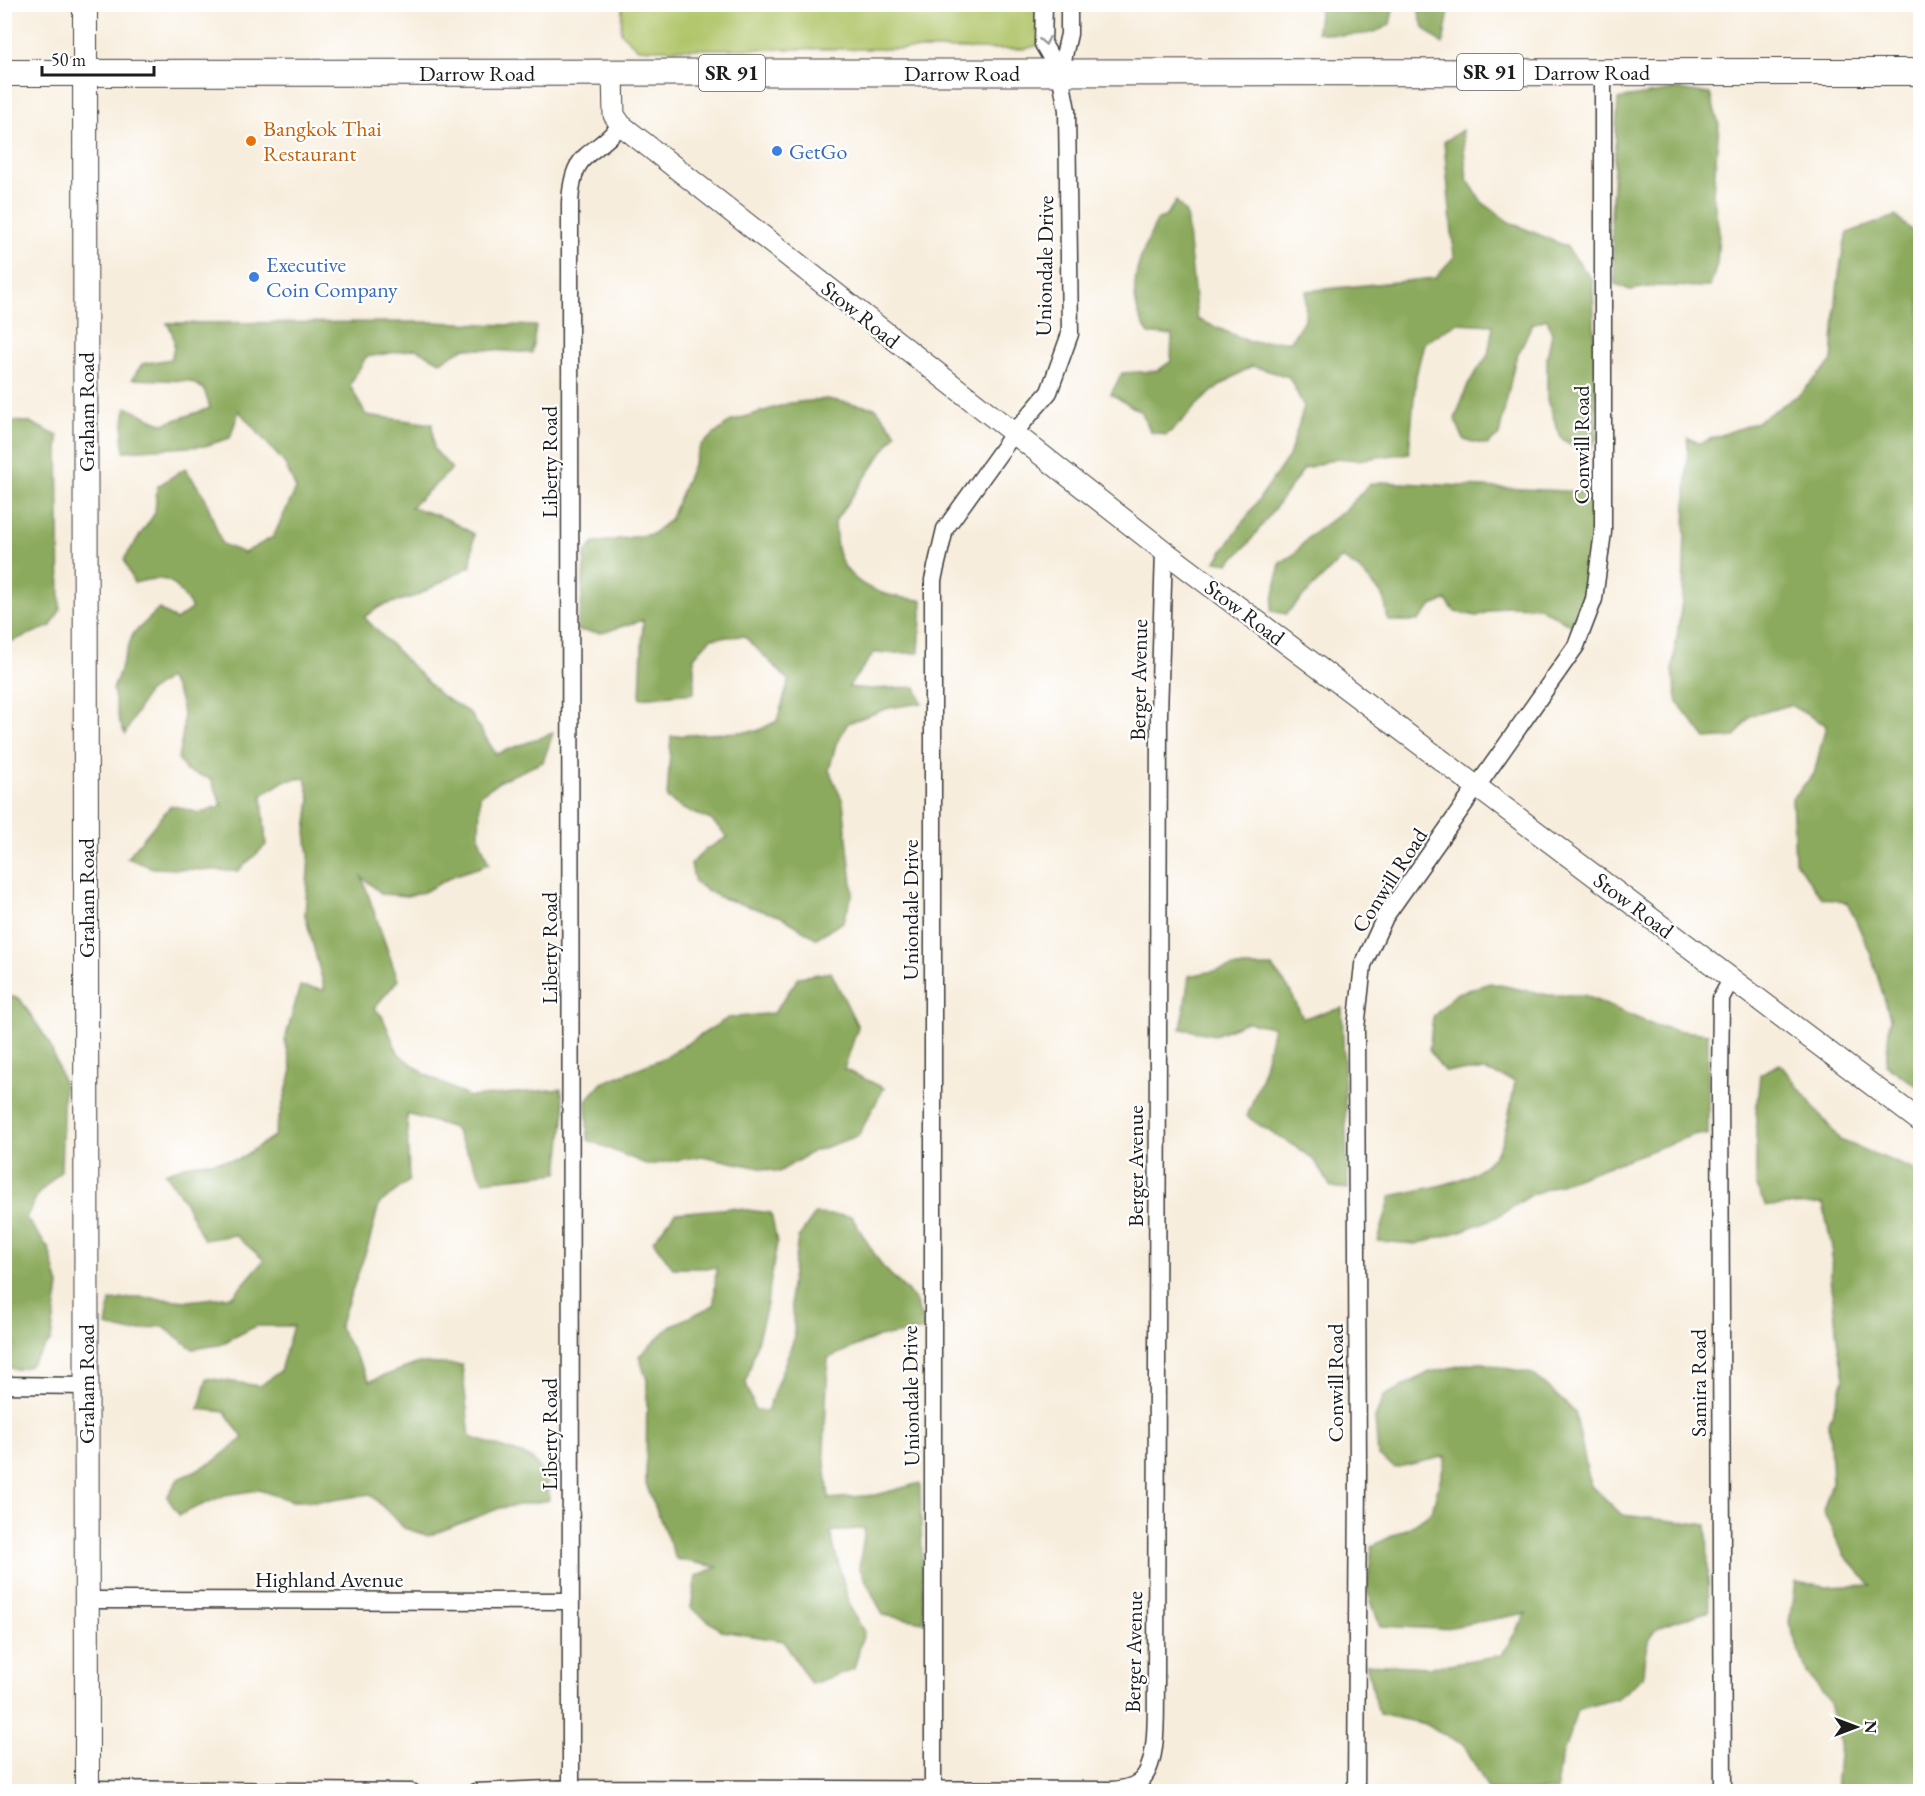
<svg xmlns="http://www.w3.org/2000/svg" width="1925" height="1796" font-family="'EB Garamond',serif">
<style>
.green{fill:#b0c569;stroke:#667042;stroke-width:1.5}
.forest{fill:#8caa5d;stroke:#54633c;stroke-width:1.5}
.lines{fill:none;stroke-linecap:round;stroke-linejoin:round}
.minor-casing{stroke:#3d3b39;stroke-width:19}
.tertiary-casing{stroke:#3d3b39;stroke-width:23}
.secondary-casing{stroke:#3d3b39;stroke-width:26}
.primary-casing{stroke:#3d3b39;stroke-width:28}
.minor{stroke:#fff;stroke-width:16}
.tertiary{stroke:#fff;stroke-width:21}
.secondary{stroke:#fff;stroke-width:24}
.primary{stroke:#fff;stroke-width:26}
.oneway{stroke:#999}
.food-dot{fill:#e8710a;stroke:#fff;stroke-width:2}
.shop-dot{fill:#3f7fe0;stroke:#fff;stroke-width:2}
.labels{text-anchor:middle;stroke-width:4.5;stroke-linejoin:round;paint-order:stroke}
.shield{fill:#fff;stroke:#606060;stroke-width:1.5}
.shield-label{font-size:21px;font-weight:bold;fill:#1c1c1c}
.street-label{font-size:22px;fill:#1c1c1c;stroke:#fff}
.food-label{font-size:22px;fill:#c56008;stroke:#fff;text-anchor:start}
.shop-label{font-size:22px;fill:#366cbe;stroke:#fff;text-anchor:start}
</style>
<rect width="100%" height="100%" fill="#fff"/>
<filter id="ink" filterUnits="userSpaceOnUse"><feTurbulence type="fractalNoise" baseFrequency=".0167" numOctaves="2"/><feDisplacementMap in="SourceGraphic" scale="12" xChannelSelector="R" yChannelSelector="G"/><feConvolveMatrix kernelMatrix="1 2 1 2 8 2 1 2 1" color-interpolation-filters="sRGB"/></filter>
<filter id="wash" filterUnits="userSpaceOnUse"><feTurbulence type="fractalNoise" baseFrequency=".008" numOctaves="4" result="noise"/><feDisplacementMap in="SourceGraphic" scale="24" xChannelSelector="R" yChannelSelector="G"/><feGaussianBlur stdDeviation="1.35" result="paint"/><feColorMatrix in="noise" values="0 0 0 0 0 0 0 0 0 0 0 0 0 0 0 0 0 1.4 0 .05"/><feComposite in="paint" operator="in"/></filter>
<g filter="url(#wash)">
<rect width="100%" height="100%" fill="#f7eddc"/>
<path class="green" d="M 622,5 L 1044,5 L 1043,44 L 1025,49 L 638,49 L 621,33 Z"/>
<path class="forest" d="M 1320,5 L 1320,4 L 1394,5 L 1390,24 C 1371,39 1340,36 1317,32 Z
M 1419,5 L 1450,5 L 1443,44 C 1427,33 1418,25 1419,5 Z
M 1679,89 L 1710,94 L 1719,125 L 1713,194 L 1719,231 L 1717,264 L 1710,287 L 1656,286 L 1630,290 L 1615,284 L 1611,218 L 1618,99 Z
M 1462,130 L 1467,179 L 1482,202 L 1509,222 L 1566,246 L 1593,281 L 1597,438 L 1586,456 L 1561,438 L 1547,400 L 1547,357 L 1552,334 L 1547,319 L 1532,324 L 1515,361 L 1499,435 L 1487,445 L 1464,440 L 1455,419 L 1468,384 L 1488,355 L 1493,325 L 1457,323 L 1424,343 L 1416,376 L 1409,453 L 1357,460 L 1337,458 L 1304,469 L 1248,544 L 1229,563 L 1216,561 L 1289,456 L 1304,407 L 1289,377 L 1252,366 C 1232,377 1213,389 1197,405 C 1186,416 1179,426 1166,435 L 1151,432 L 1141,412 L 1111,394 L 1122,373 L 1157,371 L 1171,361 L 1172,335 L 1149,334 C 1122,295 1138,258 1158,219 L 1165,217 L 1176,201 L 1186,213 L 1197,319 L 1250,342 L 1291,341 L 1305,318 L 1306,291 L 1435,278 L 1454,257 L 1444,142 Z
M 1896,216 L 1920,238 L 1920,1088 L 1886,1065 L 1890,1018 L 1871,955 L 1848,903 L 1822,898 L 1795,861 L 1792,798 L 1814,774 L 1826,725 L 1790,705 L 1750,716 L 1735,737 L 1706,739 L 1678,703 L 1672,671 L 1683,594 L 1688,438 L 1699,443 L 1757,422 L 1800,394 L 1832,361 C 1835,317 1836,276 1847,233 Z
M 432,322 L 536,326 L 532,353 L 465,348 L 440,362 L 416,349 L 366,357 L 350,385 L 366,415 L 432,424 L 434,449 L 452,469 L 411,507 L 445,518 L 474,534 L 471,566 L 416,596 L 381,606 L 364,617 L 440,695 L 470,713 L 496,754 L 553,733 L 543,762 L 502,780 L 480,795 L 479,838 L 489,864 L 453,876 L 424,892 L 407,896 L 382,894 L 362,877 L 398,980 L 374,1008 L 382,1016 L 398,1053 L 425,1074 L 469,1097 L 561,1089 L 565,1111 L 558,1173 L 483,1181 L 454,1128 L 407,1114 L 409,1181 L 379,1204 L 369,1243 L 339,1327 L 370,1381 L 419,1363 L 462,1365 L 470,1437 L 530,1457 L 547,1476 L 549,1500 L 500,1508 L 428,1536 L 404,1528 L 370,1494 L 328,1501 L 292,1501 L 259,1490 L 225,1495 L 179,1515 L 167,1497 L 178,1479 L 213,1462 L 243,1438 L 225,1412 L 199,1409 L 207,1378 L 260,1386 L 280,1371 L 293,1326 L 256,1326 L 219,1345 L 193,1349 L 162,1326 L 132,1332 L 106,1326 L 110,1301 L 139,1297 L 188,1301 L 233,1296 L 264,1260 L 235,1235 L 204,1240 L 183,1199 L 165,1173 L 190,1164 L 239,1159 L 274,1136 L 292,1070 L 285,1040 L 300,986 L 325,990 L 305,915 L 309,856 L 306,832 L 310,799 L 305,778 L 284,781 L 262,795 L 266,845 L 238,871 L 153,868 L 127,858 L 171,805 L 199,813 L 222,806 L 211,779 L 186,771 L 178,758 C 185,729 188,703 168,678 L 147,693 L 125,734 L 119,721 L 113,689 L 133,634 L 159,609 L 176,620 L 192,608 C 172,579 170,574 134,583 L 124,559 L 155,513 L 157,487 L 185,468 L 205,497 L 222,544 L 244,553 L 273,537 L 296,489 L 285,464 L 239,411 L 230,438 L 205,446 L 124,451 L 122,438 L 126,407 L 163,424 L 210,408 L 204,389 L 190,381 L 132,379 L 142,364 L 171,359 C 176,344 175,336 167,323 Z
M 827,399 L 876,408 L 896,433 L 835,521 C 836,531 835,545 839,555 C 851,589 891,598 922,600 L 919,653 L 874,653 L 848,687 L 871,689 L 916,687 L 922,703 L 889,708 L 848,723 L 836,744 L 829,770 L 843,802 L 853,893 L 843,922 L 816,938 L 782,917 L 719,897 L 695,883 L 691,864 L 706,849 L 728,837 L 711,820 L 683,809 L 667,798 L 671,736 L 757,731 L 777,721 L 789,681 L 744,636 L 711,638 L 694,657 L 694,693 L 640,698 L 643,620 L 601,633 L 576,630 L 581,608 L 585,553 L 594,543 L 652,534 L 670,520 L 701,445 L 731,421 L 790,403 Z
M 5,421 L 29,422 L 58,436 L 60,610 L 51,626 L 5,644 Z
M 1381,482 L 1584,492 L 1597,497 C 1596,534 1600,597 1571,625 L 1539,607 L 1504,606 L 1477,616 L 1455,612 L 1446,600 L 1432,606 L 1418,621 L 1388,621 L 1384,597 L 1360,570 L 1342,558 L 1286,614 L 1271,611 L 1280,563 L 1293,555 L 1309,537 L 1346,509 L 1370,484 Z
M 1234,967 L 1272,967 L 1289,989 L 1303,1018 L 1342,1008 L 1348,1189 L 1331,1187 C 1326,1180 1322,1170 1316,1163 C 1298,1143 1268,1134 1247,1116 L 1262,1076 L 1273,1027 L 1247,1022 L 1215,1035 L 1181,1029 L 1189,976 Z
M 831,972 L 858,1027 L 844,1069 L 884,1088 L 858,1136 L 812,1152 L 779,1172 L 702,1156 L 648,1165 L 588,1140 L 586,1101 L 602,1083 L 666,1057 L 728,1018 L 774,1013 L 799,977 Z
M 1490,983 L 1548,995 L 1584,995 L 1651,1024 L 1674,1030 L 1708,1034 L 1708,1135 L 1696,1134 L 1533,1194 L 1495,1218 L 1458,1232 L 1416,1244 L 1378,1241 L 1391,1196 C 1425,1188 1475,1184 1496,1153 C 1506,1140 1512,1099 1515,1081 L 1485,1071 L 1444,1071 L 1429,1050 L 1433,1017 L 1455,994 Z
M 5,995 L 20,999 L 49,1042 L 64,1084 L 61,1171 L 38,1194 L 26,1218 L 49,1249 L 59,1286 L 51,1340 L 29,1366 L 15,1370 L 4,1364 Z
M 1780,1064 L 1840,1140 L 1915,1170 L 1920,1181 L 1920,1791 L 1836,1791 L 1840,1743 L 1827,1698 L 1807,1673 L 1789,1623 L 1795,1582 L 1826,1587 L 1871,1585 L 1844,1555 L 1823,1511 L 1832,1482 L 1829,1423 L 1844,1379 L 1837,1339 L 1831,1277 L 1832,1248 L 1823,1204 L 1766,1206 L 1756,1187 L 1756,1113 L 1760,1074 Z
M 731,1208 L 771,1213 L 777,1243 L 766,1309 L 746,1383 L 755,1410 L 767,1411 L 795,1336 L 790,1293 L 798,1238 L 815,1214 L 851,1216 L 882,1266 L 914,1298 L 926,1330 L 878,1337 L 828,1358 L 824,1452 L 829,1499 L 876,1495 L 920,1483 L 924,1622 L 883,1615 L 859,1567 L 865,1528 L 830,1532 L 850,1607 L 864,1632 L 854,1669 L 811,1684 L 784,1641 L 722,1631 L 691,1608 L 696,1576 L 717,1567 L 676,1559 L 646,1484 L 647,1380 L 639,1356 L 671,1326 L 714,1305 L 716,1268 L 673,1268 L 653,1241 L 675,1213 Z
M 1478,1362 L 1533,1374 L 1575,1412 L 1590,1484 L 1622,1515 L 1707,1525 L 1709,1611 C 1660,1628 1645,1619 1643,1677 L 1618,1698 L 1577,1710 L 1557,1773 L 1557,1791 L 1489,1791 L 1464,1745 L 1425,1724 L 1379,1714 L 1366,1664 L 1431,1667 L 1502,1655 L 1527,1613 L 1441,1629 L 1380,1626 L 1367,1590 L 1372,1546 L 1410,1527 L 1432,1511 L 1446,1456 L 1395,1468 L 1378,1456 L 1375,1418 L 1384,1396 L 1430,1372 Z"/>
</g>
<g filter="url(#ink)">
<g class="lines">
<defs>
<path id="minor" d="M 1060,73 L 1069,34 L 1069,4
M 4,1385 L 86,1386
M 86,1600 L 571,1601
M 933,1788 L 933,580 L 945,529 L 1014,433 L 1049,392 L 1070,334 L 1067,110 L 1060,73 L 1043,44 L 1044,4
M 87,1789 L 412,1792
M 475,1792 L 571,1788 L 1112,1790 C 1122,1789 1131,1788 1139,1782 C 1160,1766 1155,1710 1156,1685 L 1159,714 L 1164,551
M 571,1792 L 570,203 C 573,148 591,160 621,125
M 1356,1792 L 1358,1472 L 1356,1028 L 1363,965 L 1385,917 L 1576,646 L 1594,599 L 1603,532 L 1603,72
M 1723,1792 L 1720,1086 L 1721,998 L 1732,978"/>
<path id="tertiary" d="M 613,74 L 614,115 L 621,125 L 1164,551 L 1920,1121"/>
<path id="secondary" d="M 85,4 L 87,1792"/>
<path id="primary" d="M 4,73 L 1920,72"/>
</defs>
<use href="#minor" class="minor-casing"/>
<use href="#tertiary" class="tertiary-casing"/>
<use href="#secondary" class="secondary-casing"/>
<use href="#primary" class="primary-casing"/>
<use href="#minor" class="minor"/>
<use href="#tertiary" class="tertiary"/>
<use href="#secondary" class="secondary"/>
<use href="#primary" class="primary"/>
</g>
<defs><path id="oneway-chevron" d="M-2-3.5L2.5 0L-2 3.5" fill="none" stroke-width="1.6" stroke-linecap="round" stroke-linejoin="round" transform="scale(1.5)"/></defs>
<use class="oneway" href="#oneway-chevron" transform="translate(1045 41) rotate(79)"/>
</g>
<circle class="food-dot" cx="251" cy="141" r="6"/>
<g class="shop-dot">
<circle cx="777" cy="151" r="6"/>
<circle cx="254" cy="277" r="6"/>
</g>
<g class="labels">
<g class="shield">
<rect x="1457" y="54" width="66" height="36" rx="4.5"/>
<rect x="699" y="55" width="66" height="36" rx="4.5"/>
</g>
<g class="shield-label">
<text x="1490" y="79">SR 91</text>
<text x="732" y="80">SR 91</text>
</g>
<g class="street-label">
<text x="1592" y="80">Darrow Road</text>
<text x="477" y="81">Darrow Road</text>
<text x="962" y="81">Darrow Road</text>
<text transform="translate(1044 266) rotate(-89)" y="8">Uniondale Drive</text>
<text transform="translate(861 314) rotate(39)" y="8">Stow Road</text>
<text transform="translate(86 412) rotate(-90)" y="8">Graham Road</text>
<text transform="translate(1581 445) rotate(-90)" y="8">Conwill Road</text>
<text transform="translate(549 462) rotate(-90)" y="8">Liberty Road</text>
<text transform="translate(1245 612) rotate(37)" y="8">Stow Road</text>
<text transform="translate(1138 680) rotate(-89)" y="8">Berger Avenue</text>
<text transform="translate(1389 880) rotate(-57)" y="8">Conwill Road</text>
<text transform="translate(86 898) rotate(-90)" y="8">Graham Road</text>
<text transform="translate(1634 905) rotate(37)" y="8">Stow Road</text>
<text transform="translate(910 910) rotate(-90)" y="8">Uniondale Drive</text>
<text transform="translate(549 948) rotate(-90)" y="8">Liberty Road</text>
<text transform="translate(1135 1166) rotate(-90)" y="8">Berger Avenue</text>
<text transform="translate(1335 1383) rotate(-90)" y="8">Conwill Road</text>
<text transform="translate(1698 1383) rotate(-90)" y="8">Samira Road</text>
<text transform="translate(86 1384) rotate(-90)" y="8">Graham Road</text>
<text transform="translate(910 1396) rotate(-91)" y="8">Uniondale Drive</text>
<text transform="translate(549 1434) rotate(-90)" y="8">Liberty Road</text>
<text x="329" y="1587">Highland Avenue</text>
<text transform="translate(1133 1652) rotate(-89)" y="8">Berger Avenue</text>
</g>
<g class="food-label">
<text x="263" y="136">Bangkok Thai<tspan x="263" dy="25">Restaurant</tspan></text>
</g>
<g class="shop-label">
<text x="789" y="159">GetGo</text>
<text x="266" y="272">Executive<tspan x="266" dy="25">Coin Company</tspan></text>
</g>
</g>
<rect width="1925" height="1796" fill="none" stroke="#fff" stroke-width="24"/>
<g transform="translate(1856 1727) rotate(90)" stroke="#ffffff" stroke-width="4.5" paint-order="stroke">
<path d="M0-4.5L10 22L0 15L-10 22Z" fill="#1c1c1c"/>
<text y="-9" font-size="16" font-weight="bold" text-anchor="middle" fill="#1c1c1c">N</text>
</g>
<path d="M42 66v9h112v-9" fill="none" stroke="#1c1c1c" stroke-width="3"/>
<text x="51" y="66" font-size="18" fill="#1c1c1c" stroke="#ffffff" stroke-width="4.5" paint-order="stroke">50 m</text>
</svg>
